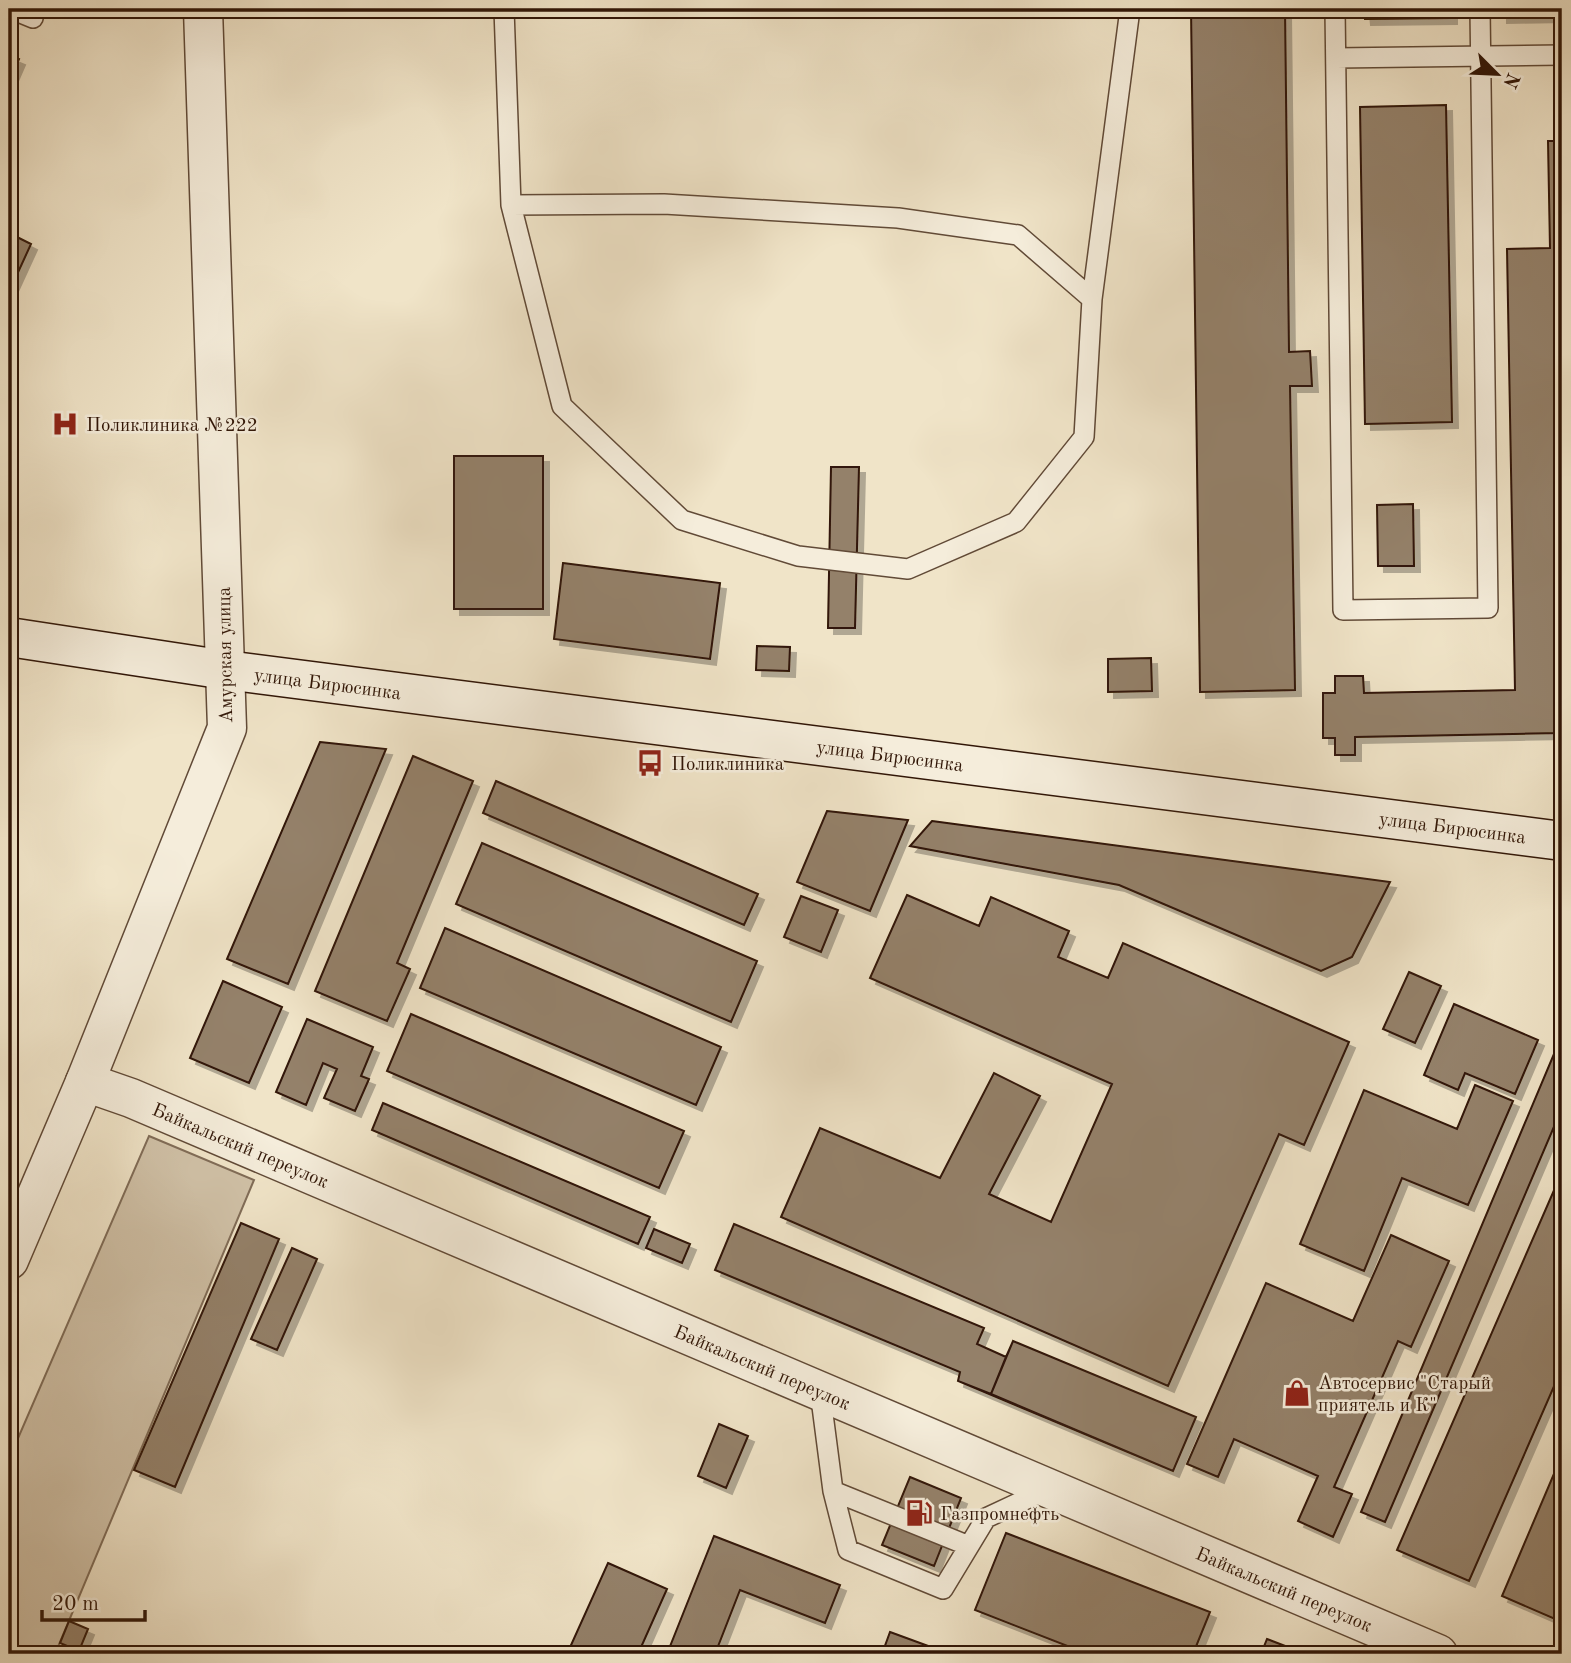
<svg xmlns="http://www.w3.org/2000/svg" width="1571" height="1663" font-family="'Old Standard TT',serif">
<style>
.green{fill:#d0c1a7;stroke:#806c57;stroke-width:2}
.building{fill:#94816b;stroke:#311607;stroke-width:2;filter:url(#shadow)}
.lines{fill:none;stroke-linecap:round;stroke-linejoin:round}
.service-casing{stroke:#614a37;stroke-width:22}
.minor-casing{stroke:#614a37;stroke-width:41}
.tertiary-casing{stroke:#614a37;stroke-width:41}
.secondary-casing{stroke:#311607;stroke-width:41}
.service{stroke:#f5eddb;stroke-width:19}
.minor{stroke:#f5eddb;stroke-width:38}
.tertiary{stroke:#f5eddb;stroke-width:38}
.secondary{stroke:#f5eddb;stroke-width:38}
.labels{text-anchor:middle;stroke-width:5;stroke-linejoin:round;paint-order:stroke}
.poi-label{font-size:19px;fill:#311607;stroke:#f5eddb;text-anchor:start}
.street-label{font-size:19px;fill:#311607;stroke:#f5eddb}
</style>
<defs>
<filter id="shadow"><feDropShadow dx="6" dy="6" stdDeviation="0" flood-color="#0004"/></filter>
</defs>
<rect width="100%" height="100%" fill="#f0e4c8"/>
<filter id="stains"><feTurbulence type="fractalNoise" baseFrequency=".00286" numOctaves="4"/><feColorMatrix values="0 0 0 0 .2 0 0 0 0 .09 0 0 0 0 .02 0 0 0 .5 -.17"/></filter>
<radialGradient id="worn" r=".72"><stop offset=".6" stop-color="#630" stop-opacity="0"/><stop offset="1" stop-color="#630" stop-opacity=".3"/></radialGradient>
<path class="green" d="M 149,1136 L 254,1180 L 55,1654 L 9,1654 L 9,1459 Z"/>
<path class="building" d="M 1191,9 L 1285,9 L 1289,352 L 1310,351 L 1312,386 L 1290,386 L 1295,690 L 1200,692 Z
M 1364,9 L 1451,9 L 1451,18 L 1365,19 Z
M 1501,9 L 1562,9 L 1562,16 L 1501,17 Z
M 9,55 L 19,59 L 9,82 Z
M 1446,105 L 1452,422 L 1365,424 L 1360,107 Z
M 1548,141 L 1562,141 L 1562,733 L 1355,737 L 1355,755 L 1335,755 L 1335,738 L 1323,738 L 1323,693 L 1335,693 L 1335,676 L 1363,676 L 1364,693 L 1515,690 L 1507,249 L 1550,248 Z
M 9,233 L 31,244 L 9,292 Z
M 454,456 L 543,456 L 543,609 L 454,609 Z
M 831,467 L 859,467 L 855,628 L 828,628 Z
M 1413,504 L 1414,566 L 1378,566 L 1377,505 Z
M 563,563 L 720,583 L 710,659 L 554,639 Z
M 757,646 L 790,647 L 789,671 L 756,670 Z
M 1151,658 L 1152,691 L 1108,692 L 1108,659 Z
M 320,742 L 386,749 L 288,984 L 227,959 Z
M 413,756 L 473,781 L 397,963 L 410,969 L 387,1021 L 315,991 Z
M 496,781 L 758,894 L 744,925 L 483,813 Z
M 827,811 L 908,820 L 870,911 L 797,882 Z
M 932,821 L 1390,882 L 1352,957 L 1321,971 L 1119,885 L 910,846 Z
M 482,843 L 757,961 L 731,1022 L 456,904 Z
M 907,895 L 979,926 L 991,897 L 1069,931 L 1058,957 L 1108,978 L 1123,943 L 1349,1042 L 1304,1145 L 1279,1134 L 1168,1386 L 781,1217 L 820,1128 L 940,1178 L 994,1073 L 1040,1096 L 989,1194 L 1051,1222 L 1112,1084 L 870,978 Z
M 801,896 L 838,910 L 821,952 L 784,937 Z
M 445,928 L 721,1047 L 696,1105 L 420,988 Z
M 1409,972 L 1441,986 L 1415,1043 L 1383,1029 Z
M 223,981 L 282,1007 L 249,1083 L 190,1058 Z
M 1454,1004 L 1538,1040 L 1515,1094 L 1465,1073 L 1458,1090 L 1424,1075 Z
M 411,1014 L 684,1131 L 659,1188 L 387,1071 Z
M 307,1019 L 373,1047 L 361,1076 L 369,1079 L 355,1111 L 324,1098 L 337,1069 L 323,1063 L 306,1105 L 276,1092 Z
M 1562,1035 L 1562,1108 L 1385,1522 L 1361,1512 Z
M 1475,1085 L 1513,1101 L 1468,1205 L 1402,1178 L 1364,1271 L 1300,1244 L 1364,1090 L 1457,1129 Z
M 383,1103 L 650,1217 L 638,1244 L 372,1130 Z
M 1562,1172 L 1562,1368 L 1469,1581 L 1397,1550 Z
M 241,1223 L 279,1239 L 175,1487 L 134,1470 Z
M 734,1224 L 984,1328 L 977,1344 L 1006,1357 L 1013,1341 L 1196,1417 L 1173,1471 L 958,1381 L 960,1372 L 715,1270 Z
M 734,1224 L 984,1328 L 977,1344 L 1006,1357 L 991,1394 L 958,1381 L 960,1372 L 715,1270 Z
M 654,1229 L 690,1244 L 682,1263 L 646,1248 Z
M 1391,1235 L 1449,1261 L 1411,1347 L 1398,1341 L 1334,1487 L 1352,1494 L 1333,1537 L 1298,1521 L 1318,1476 L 1234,1439 L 1218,1477 L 1187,1464 L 1266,1283 L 1353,1321 Z
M 292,1248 L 317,1259 L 277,1350 L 251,1339 Z
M 1013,1341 L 1196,1417 L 1173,1471 L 991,1394 Z
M 719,1424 L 748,1436 L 726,1488 L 698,1476 Z
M 1562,1455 L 1562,1573 L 1558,1582 L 1562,1584 L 1562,1622 L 1502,1596 Z
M 910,1477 L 961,1498 L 934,1566 L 882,1545 Z
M 1006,1533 L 1210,1612 L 1193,1654 L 1088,1654 L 975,1610 Z
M 714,1536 L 840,1585 L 825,1623 L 740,1590 L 715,1654 L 667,1654 Z
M 608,1563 L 667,1589 L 638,1654 L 567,1654 Z
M 69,1621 L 88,1629 L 79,1651 L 60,1643 Z
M 890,1632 L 950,1654 L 882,1654 Z
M 1267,1639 L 1306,1654 L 1261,1654 Z"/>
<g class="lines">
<defs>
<path id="service" d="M 11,9 L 33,18
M 504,9 L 511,205 L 562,406 L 682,520 L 798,556 L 908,569 L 1016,522 L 1084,437 L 1092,299 L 1018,235 L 898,218 L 664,204 L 511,205
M 1335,9 L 1343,610 L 1488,608 L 1480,9
M 1336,58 L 1562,55
M 1092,299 L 1130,9
M 820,1391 L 833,1491 L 848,1550 L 943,1589 L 986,1518 L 1048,1489
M 833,1491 L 969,1546"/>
<g id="minor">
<path id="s1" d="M 85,1082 L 131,1098 L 1438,1654"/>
</g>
<path id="tertiary" d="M 9,1260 L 85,1082 L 227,728 L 203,9"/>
<g id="secondary">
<path id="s2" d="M 9,637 L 226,670 L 1562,841"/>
</g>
</defs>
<use href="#service" class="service-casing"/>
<use href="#minor" class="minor-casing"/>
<use href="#tertiary" class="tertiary-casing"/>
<use href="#secondary" class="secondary-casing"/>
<use href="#service" class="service"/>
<use href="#minor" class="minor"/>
<use href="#tertiary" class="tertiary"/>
<use href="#secondary" class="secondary"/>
</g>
<defs>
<symbol id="hospital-bare" viewBox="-9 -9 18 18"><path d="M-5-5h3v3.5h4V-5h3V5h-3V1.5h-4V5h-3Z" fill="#8f2418" stroke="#f5eddb" stroke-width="2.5" paint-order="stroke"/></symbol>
<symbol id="bus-bare" viewBox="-9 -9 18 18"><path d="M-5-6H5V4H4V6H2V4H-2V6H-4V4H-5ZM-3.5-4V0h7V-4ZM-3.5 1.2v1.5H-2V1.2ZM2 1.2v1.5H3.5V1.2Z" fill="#8f2418" stroke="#f5eddb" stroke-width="2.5" paint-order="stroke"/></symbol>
<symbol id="shop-bare" viewBox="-9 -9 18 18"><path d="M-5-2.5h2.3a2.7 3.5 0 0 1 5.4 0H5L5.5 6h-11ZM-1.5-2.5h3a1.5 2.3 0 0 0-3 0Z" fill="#8f2418" stroke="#f5eddb" stroke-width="2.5" paint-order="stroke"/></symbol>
<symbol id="fuel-bare" viewBox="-9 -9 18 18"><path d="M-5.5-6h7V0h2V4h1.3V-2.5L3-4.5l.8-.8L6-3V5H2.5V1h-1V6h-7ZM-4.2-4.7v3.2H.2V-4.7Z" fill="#8f2418" stroke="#f5eddb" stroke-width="2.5" paint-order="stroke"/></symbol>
</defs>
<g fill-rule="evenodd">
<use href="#hospital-bare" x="46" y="405" width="38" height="38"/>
<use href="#bus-bare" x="631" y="744" width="38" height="38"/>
<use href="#shop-bare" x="1278" y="1374" width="38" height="38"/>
<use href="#fuel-bare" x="900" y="1494" width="38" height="38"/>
</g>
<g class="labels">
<g class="poi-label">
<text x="86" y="431">Поликлиника №222</text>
<text x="671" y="770">Поликлиника</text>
<text x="1318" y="1389">Автосервис "Старый<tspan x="1318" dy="22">приятель и К"</tspan></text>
<text x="940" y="1520">Газпромнефть</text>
</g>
<g class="street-label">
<text transform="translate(224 655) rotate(-91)" y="7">Амурская улица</text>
<text dy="7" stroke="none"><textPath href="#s2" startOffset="322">улица Бирюсинка</textPath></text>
<text dy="7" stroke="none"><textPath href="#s2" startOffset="889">улица Бирюсинка</textPath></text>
<text dy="7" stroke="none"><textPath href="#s2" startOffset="1456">улица Бирюсинка</textPath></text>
<text dy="7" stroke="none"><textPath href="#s1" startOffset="168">Байкальский переулок</textPath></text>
<text dy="7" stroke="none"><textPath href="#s1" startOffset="735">Байкальский переулок</textPath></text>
<text dy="7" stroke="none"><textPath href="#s1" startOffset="1302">Байкальский переулок</textPath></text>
</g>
</g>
<rect width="1571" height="1663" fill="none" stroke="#f0e4c8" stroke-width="35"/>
<rect x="10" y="10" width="1550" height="1642" fill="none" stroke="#311607" stroke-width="3.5"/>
<rect x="18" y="18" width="1536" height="1628" fill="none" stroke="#311607" stroke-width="2"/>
<g transform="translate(1497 74) rotate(114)" stroke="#f5eddb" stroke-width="5" paint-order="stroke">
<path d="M0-5L12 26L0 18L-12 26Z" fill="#311607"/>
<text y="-10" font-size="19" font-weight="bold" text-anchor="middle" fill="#311607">N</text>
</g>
<path d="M42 1610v10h103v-10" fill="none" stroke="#311607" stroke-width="3.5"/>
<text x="52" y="1610" font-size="21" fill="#311607" stroke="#f5eddb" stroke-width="5" paint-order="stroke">20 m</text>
<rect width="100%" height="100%" filter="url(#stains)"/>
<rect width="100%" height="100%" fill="url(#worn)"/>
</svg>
